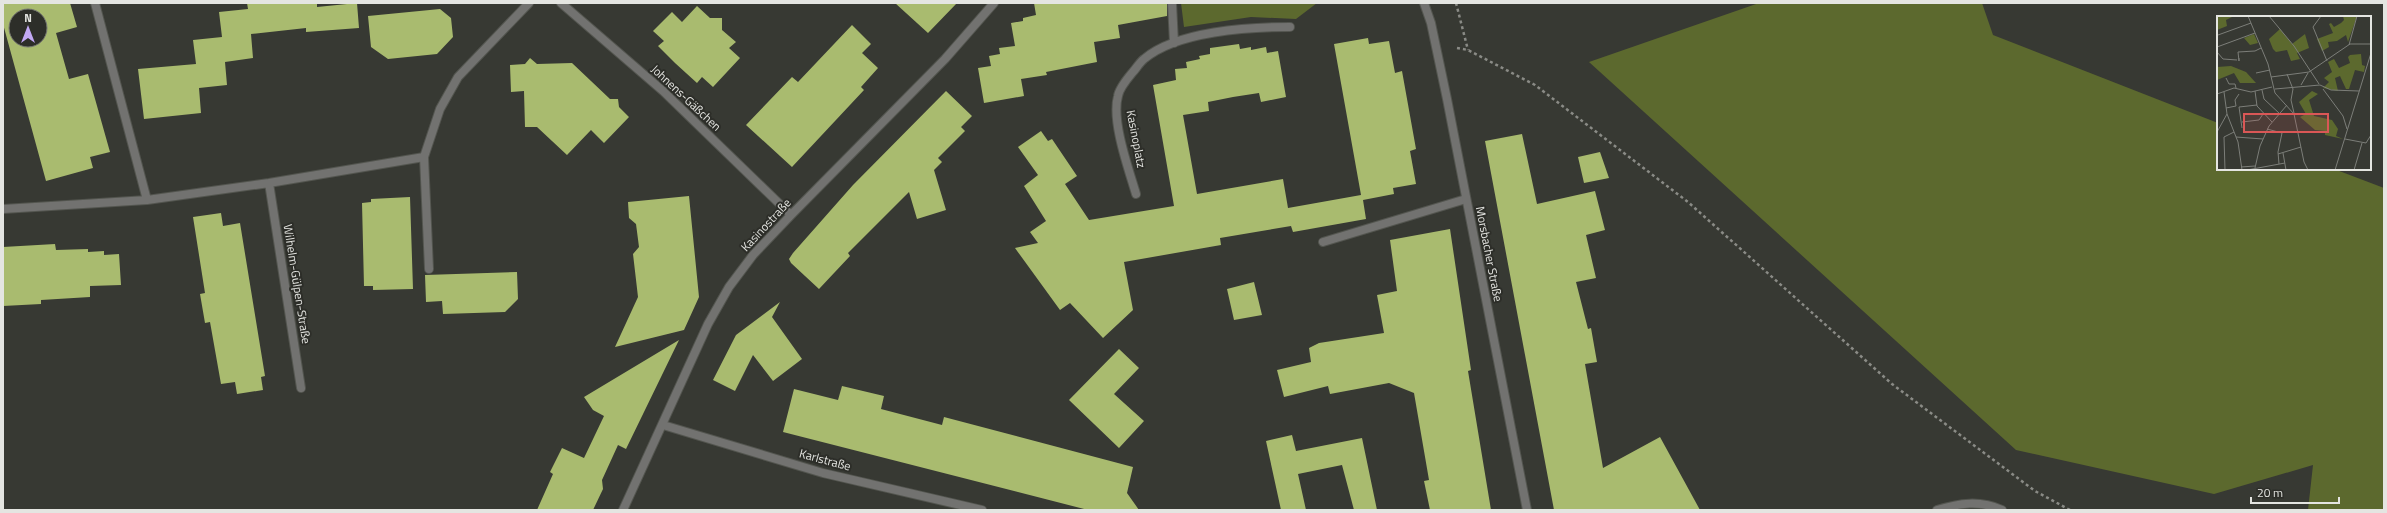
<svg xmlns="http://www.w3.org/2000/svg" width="2387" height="513" font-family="'Titillium Web',sans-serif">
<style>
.green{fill:#5c692e}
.building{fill:#a9bb6f;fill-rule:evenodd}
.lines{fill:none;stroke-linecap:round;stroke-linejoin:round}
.service-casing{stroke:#53554f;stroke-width:10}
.minor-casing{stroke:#53554f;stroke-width:10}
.path{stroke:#8a8b86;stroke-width:2.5;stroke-dasharray:3 3;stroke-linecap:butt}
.service{stroke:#727270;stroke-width:8}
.minor{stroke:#727270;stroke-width:8}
.labels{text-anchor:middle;stroke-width:4;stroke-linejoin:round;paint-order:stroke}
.street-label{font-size:12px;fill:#e4e5e1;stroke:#2d2e29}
.inset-road{fill:none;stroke:#7c7e79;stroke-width:1}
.view{fill:#da5756;fill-opacity:0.15;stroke:#da5756;stroke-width:2}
.inset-edge{fill:none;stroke:#e4e5e1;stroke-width:2}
</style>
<rect width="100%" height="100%" fill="#373933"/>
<path class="green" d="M 1181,3 L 1317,3 L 1296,19 L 1251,17 L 1184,27 Z
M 1759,3 L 1982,3 L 1993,35 L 2218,123 L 2218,169 L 2334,169 L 2384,188 L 2384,510 L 2308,510 L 2313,465 L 2214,494 L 2016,450 L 1589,62 Z"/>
<path class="building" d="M 3,3 L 70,3 L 77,27 L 56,33 L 69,79 L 88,74 L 110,152 L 90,157 L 93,168 L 46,181 L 3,24 ZM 16,16 L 40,16 L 40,40 L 16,40 Z
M 247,3 L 317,3 L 317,7 L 357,3 L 359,28 L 306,32 L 306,28 L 251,34 L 253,58 L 225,62 L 227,85 L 199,88 L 201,113 L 144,119 L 138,69 L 196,64 L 193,40 L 222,37 L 219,12 L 248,9 Z
M 895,3 L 957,3 L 928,33 Z
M 1034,3 L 1167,3 L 1167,16 L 1118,25 L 1120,38 L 1094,42 L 1097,62 L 1046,72 L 1047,75 L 1021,79 L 1024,96 L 984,103 L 978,68 L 991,66 L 989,56 L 1000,54 L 999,48 L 1015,46 L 1011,23 L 1023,21 L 1023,18 L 1036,15 Z
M 697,6 L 710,18 L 722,18 L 722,30 L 736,42 L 729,48 L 740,58 L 713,87 L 702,77 L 697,83 L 675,63 L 658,46 L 664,41 L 653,31 L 672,12 L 682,22 Z
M 440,9 L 451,18 L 453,37 L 437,54 L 388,59 L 371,47 L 368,16 Z
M 852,25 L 871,44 L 862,53 L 878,68 L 861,87 L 864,90 L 792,167 L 746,125 L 792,77 L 798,82 Z
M 1368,38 L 1369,44 L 1389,41 L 1395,73 L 1402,71 L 1416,149 L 1410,151 L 1416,184 L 1393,188 L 1394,194 L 1363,200 L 1366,219 L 1293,232 L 1291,226 L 1220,238 L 1221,245 L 1124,262 L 1133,310 L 1103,338 L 1070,303 L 1060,310 L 1015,248 L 1038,243 L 1030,232 L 1046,221 L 1024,186 L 1038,175 L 1018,147 L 1041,131 L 1048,141 L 1052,139 L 1077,176 L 1065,184 L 1089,220 L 1174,206 L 1153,85 L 1176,80 L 1175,69 L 1187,68 L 1186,62 L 1200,59 L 1199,56 L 1210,54 L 1210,48 L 1239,44 L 1240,49 L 1251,47 L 1251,50 L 1266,47 L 1267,53 L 1278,51 L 1286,97 L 1261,102 L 1259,93 L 1233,97 L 1208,102 L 1209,111 L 1183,115 L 1197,194 L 1283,179 L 1288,208 L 1361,195 L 1334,44 Z
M 530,58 L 537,64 L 572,63 L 610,99 L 618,99 L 619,107 L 629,117 L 604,143 L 591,130 L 567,155 L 537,127 L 525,127 L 524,91 L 511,92 L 510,65 L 525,64 Z
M 946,91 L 972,116 L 961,127 L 965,131 L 938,158 L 942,162 L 934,170 L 946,210 L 917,219 L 909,192 L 848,253 L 850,256 L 819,289 L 791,263 L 789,259 L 793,253 L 853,185 Z
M 1522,134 L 1537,204 L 1595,191 L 1605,230 L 1586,235 L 1596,278 L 1576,282 L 1588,329 L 1591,328 L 1597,362 L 1585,364 L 1603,468 L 1660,437 L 1700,510 L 1554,510 L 1485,141 Z
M 1600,152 L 1609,178 L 1584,183 L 1578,157 Z
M 689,196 L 699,297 L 684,330 L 615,347 L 638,297 L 633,254 L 639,247 L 636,224 L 629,218 L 628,202 Z
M 410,197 L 413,289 L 373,290 L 373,286 L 364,286 L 362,203 L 371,202 L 371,199 Z
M 221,213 L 223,226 L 240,223 L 265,376 L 261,377 L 263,390 L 237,394 L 235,382 L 221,384 L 210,322 L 205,323 L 200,294 L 205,293 L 193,217 Z
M 1450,229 L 1471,370 L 1468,371 L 1491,510 L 1430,510 L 1424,481 L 1429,480 L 1414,393 L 1389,383 L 1330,394 L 1328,386 L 1284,397 L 1277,370 L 1311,362 L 1309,348 L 1319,343 L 1384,333 L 1377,295 L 1397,291 L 1390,240 Z
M 55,244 L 56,250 L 88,249 L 88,252 L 104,251 L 104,255 L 119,254 L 121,285 L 90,286 L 90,297 L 41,300 L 41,304 L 3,306 L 3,247 Z
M 517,272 L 518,299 L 505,312 L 443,314 L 442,301 L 426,302 L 425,275 Z
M 1254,282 L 1262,315 L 1234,320 L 1227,289 Z
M 780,302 L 772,317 L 802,359 L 773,381 L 753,355 L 735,391 L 713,380 L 736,335 Z
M 679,340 L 626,449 L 618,445 L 602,480 L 603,489 L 593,510 L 537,510 L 553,474 L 550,472 L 562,448 L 584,458 L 604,416 L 593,410 L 584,397 Z
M 1119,349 L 1139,368 L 1114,394 L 1144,421 L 1119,448 L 1069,400 Z
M 842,386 L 884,396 L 881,409 L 942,425 L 944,417 L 1133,467 L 1127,493 L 1139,510 L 1088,510 L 783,432 L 794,389 L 838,400 Z
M 1292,435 L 1296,451 L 1362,438 L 1377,510 L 1354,510 L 1342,465 L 1298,474 L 1306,510 L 1281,510 L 1266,441 Z"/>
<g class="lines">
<defs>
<path id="service" d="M 1323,242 L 1466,199
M 1937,510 C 1959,503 1980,500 2002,510"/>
<path id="minor" d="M 95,3 L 147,200
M 561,3 L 663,91 L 791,215
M 1172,3 L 1174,43
M 1424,3 L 1431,23 L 1447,99 L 1527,510
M 424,157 L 429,269
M 269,183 L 301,388
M 1136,194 C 1129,170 1111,121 1118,96 C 1119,89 1127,79 1132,73 C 1136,69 1139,63 1144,59 C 1177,31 1249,27 1290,27
M 3,209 L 147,200 L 269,183 L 424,157 L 440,109 L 458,77 L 529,3
M 663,425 L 823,473 L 982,510
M 623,510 L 708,324 L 729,287 L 753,255 L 791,215 L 945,59 L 994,3"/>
</defs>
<use href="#service" class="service-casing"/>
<use href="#minor" class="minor-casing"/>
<path class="path" d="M 1456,3 L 1468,50
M 1457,48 L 1468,50 L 1535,85 L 1688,202 L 1892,384 L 2035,491 L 2070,510"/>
<use href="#service" class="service"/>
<use href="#minor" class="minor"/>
</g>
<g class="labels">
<g class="street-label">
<text transform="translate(686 98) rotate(43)" y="4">Johnens-Gäßchen</text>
<text transform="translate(1136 139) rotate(79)" y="4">Kasinoplatz</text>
<text transform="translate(766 225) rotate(-47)" y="4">Kasinostraße</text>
<text transform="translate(1489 254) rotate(79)" y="4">Morsbacher Straße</text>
<text transform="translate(297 284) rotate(81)" y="4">Wilhelm-Gülpen-Straße</text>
<text transform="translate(825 460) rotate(15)" y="4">Karlstraße</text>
</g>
</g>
<g transform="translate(2217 16)">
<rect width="154" height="154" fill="#373933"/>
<path d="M 0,0 L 17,0 L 9,4 L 10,10 L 0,14 ZM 126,0 L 140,0 L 131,26 L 129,19 L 120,25 L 111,26 L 112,31 L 105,35 L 100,23 L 116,17 L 112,8 L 114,7 L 117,11 L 124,7 L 127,4 ZM 63,13 L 75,28 L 88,18 L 92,32 L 80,37 L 83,43 L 74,45 L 70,34 L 59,36 L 56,33 L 52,23 ZM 37,18 L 41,27 L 33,29 L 27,22 ZM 144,38 L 145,49 L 148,50 L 147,56 L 138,54 L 132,73 L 129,73 L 123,60 L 118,62 L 121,75 L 106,72 L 112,66 L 107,62 L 115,56 L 111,46 L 117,43 L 122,52 L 133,47 L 131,41 L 133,39 ZM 14,50 L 29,56 L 39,67 L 23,67 L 17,57 L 0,64 L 0,51 ZM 95,75 L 101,78 L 92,84 L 97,100 L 115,104 L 121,113 L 119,120 L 126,123 L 108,119 L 108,115 L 98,114 L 83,101 L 89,98 L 82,86 Z" fill="#5c692e"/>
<path class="inset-road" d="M 31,0 L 51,48 L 58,77 L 77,98 L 87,146 L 91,154M 52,0 L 77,30 L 102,68M 104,0 L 96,11 L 110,45M 0,16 L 0,29M 1,19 L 34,7M 132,29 L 140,0M 0,31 L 38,17M 0,36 L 6,43 L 20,44M 22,42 L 22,45 L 21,36 L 38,35 L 44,32M 39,57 L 53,54M 70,58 L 76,73 L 74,84 L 77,97M 54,61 L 92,56 L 133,28 L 154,28M 9,62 L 12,68 L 18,68 L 19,72M 84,69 L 91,57M 58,73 L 103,69 L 114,74 L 142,75M 106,73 L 126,100 L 130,113M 45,74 L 47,83 L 63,98M 38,75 L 40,90 L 55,106M 7,76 L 10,98 L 21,126 L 25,154M 0,78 L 17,72 L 34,76 L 55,71M 9,92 L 19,90 L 18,84 L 22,78M 25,106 L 42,104 L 46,98M 25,112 L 22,91 L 40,89M 50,113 L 65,117 L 61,136 L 62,148M 0,116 L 10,98M 19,121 L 46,123M 128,123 L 149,127 L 154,119M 66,137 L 69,154M 61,138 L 84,131M 24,151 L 38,150M 38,152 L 43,130 L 52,110 L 70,89M 8,154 L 7,121 L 17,116M 30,154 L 68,147M 118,154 L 154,37M 137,154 L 145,127"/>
<path class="view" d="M 27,98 L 111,98 L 111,116 L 27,116 Z"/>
<rect width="154" height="154" class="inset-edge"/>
</g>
<rect width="2387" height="513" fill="none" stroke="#e4e5e1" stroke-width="8"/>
<g transform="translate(28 28)"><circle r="19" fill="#2d2e29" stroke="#767773"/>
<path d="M0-3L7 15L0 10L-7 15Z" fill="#c2a8f3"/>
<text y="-6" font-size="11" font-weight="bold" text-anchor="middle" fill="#e4e5e1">N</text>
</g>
<path d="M2251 497v6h88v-6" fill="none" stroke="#e4e5e1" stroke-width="2"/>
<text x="2257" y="497" font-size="12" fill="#e4e5e1" stroke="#2d2e29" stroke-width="3" paint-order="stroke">20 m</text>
</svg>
